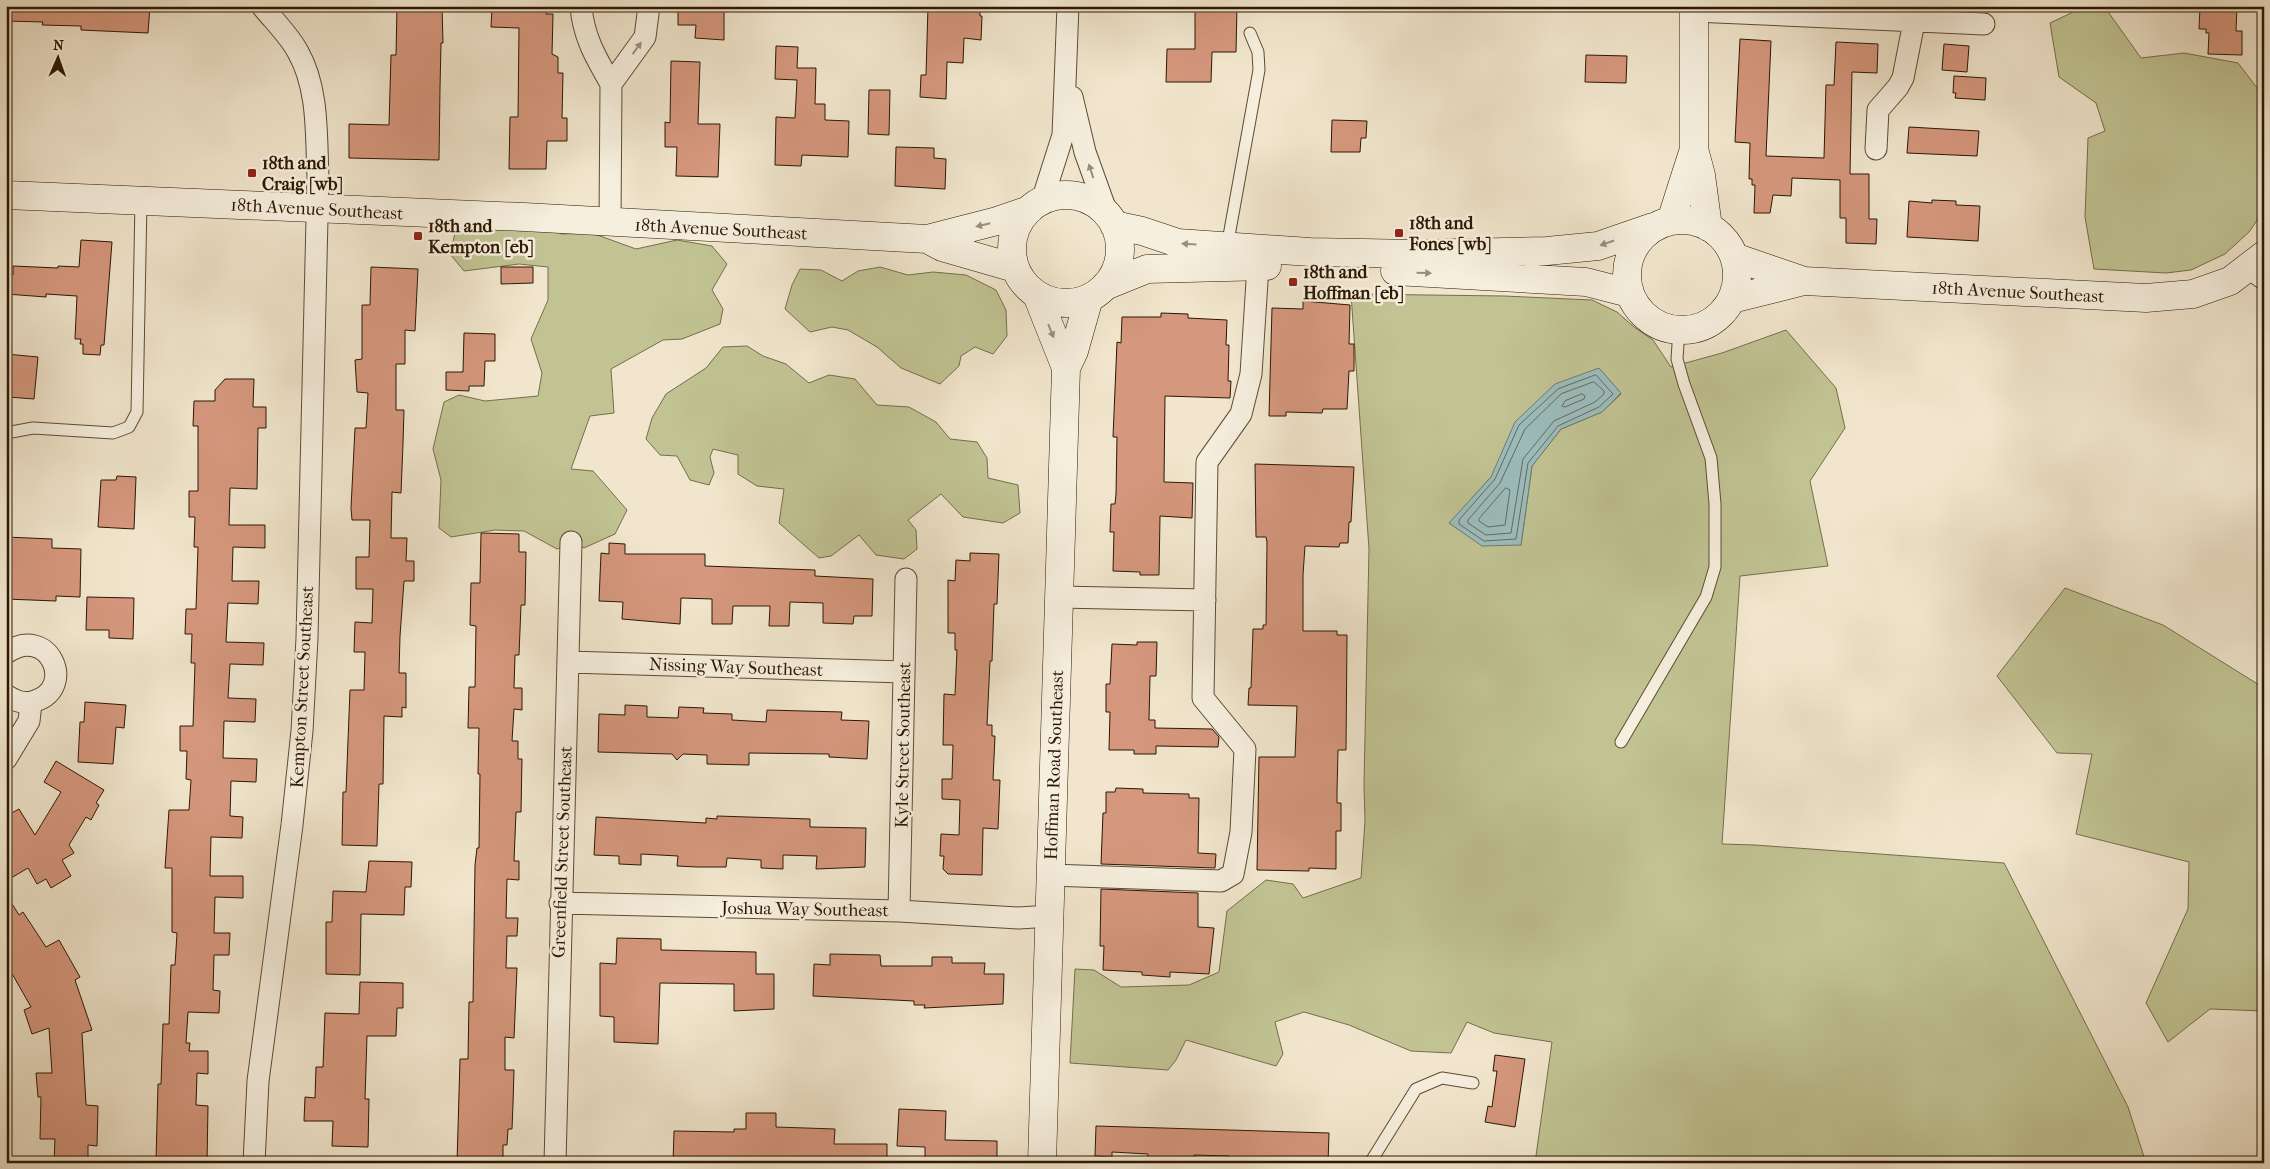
<svg xmlns="http://www.w3.org/2000/svg" width="2270" height="1169" font-family="'IM FELL French Canon',serif">
<style>
.green{fill:#c1c393;stroke:#766d4a;fill-rule:evenodd}
.water{fill:#9cbebe;stroke:#6f7b73}
.lines{fill:none;stroke-linecap:round;stroke-linejoin:round}
.shore{stroke:#646a60;stroke-width:1}
.building{fill:#d5977d;stroke:#2c1702}
.lane-casing{stroke:#5d4b35;stroke-width:13}
.street-casing{stroke:#5d4b35;stroke-width:23}
.secondary-casing{stroke:#2c1702;stroke-width:29}
.lane{stroke:#f6efde;stroke-width:11}
.street{stroke:#f6efde;stroke-width:21}
.secondary{stroke:#f6efde;stroke-width:28}
.oneway{fill:#9b8e7b}
.poi-dot{fill:#8f2418;stroke:#f6efde;stroke-width:2}
.labels{text-anchor:middle;stroke-width:5;stroke-linejoin:round;paint-order:stroke}
.poi-label{font-size:18px;font-weight:bold;fill:#2c1702;stroke:#f6efde;text-anchor:start}
.street-label{font-size:18px;fill:#2c1702;stroke:#f6efde}
</style>
<rect width="100%" height="100%" fill="#f1e6cd"/>
<filter id="stains"><feTurbulence type="fractalNoise" baseFrequency=".004" numOctaves="4"/><feColorMatrix values="0 0 0 0 .2 0 0 0 0 .09 0 0 0 0 .02 0 0 0 .5 -.17"/></filter>
<radialGradient id="worn" r=".72"><stop offset=".6" stop-color="#630" stop-opacity="0"/><stop offset="1" stop-color="#630" stop-opacity=".3"/></radialGradient>
<path class="green" d="M 2086,6 L 2104,6 L 2141,58 L 2184,53 L 2238,63 L 2264,97 L 2264,210 L 2249,232 L 2225,254 L 2191,270 L 2166,273 L 2094,269 L 2085,217 L 2088,138 L 2105,131 L 2096,103 L 2059,77 L 2050,23 Z
M 459,216 L 524,217 L 562,234 L 592,233 L 636,249 L 677,240 L 712,246 L 727,264 L 712,290 L 723,309 L 720,324 L 682,339 L 663,340 L 611,369 L 614,413 L 590,416 L 571,469 L 593,471 L 627,510 L 615,534 L 584,548 L 576,544 L 557,549 L 524,531 L 495,530 L 451,537 L 439,528 L 441,480 L 433,449 L 444,402 L 459,395 L 485,401 L 538,396 L 542,373 L 531,339 L 548,300 L 548,267 L 519,264 L 464,271 L 450,254 Z
M 880,267 L 908,275 L 933,272 L 966,275 L 996,290 L 1006,310 L 1007,336 L 993,354 L 975,347 L 961,356 L 959,366 L 940,384 L 901,368 L 877,347 L 848,330 L 832,327 L 810,332 L 785,309 L 792,285 L 800,269 L 821,270 L 842,281 L 858,271 Z
M 1351,294 L 1504,296 L 1592,300 L 1617,312 L 1634,327 L 1653,340 L 1671,367 L 1722,353 L 1786,330 L 1836,388 L 1845,428 L 1810,481 L 1828,566 L 1740,576 L 1722,844 L 1755,845 L 2004,863 L 2128,1107 L 2146,1163 L 1535,1163 L 1552,1042 L 1494,1033 L 1467,1022 L 1451,1053 L 1411,1051 L 1349,1025 L 1304,1012 L 1275,1022 L 1283,1054 L 1276,1066 L 1186,1040 L 1176,1060 L 1168,1070 L 1070,1063 L 1075,969 L 1094,970 L 1121,987 L 1189,985 L 1219,972 L 1227,911 L 1266,880 L 1293,884 L 1303,898 L 1361,878 L 1365,821 L 1364,784 L 1369,549 ZM 1599,368 L 1621,394 L 1602,412 L 1561,429 L 1532,466 L 1521,545 L 1450,524 L 1491,477 Z
M 747,346 L 763,356 L 786,364 L 809,383 L 829,375 L 855,379 L 877,405 L 909,407 L 936,422 L 950,439 L 977,442 L 987,458 L 988,478 L 1018,485 L 1020,513 L 1003,523 L 963,517 L 941,494 L 908,520 L 916,530 L 917,549 L 904,559 L 876,555 L 859,535 L 831,556 L 819,558 L 779,523 L 784,489 L 757,486 L 738,474 L 738,455 L 713,449 L 710,457 L 714,473 L 709,485 L 690,480 L 677,456 L 660,455 L 646,439 L 652,418 L 666,394 L 706,368 L 723,347 Z
M 2065,588 L 2163,625 L 2264,688 L 2264,1011 L 2210,1009 L 2168,1042 L 2146,1003 L 2188,909 L 2189,862 L 2076,834 L 2092,754 L 2057,753 L 1997,676 Z"/>
<path class="water" d="M 1599,368 L 1621,393 L 1602,412 L 1561,429 L 1532,466 L 1521,545 L 1482,546 L 1449,523 L 1491,477 L 1515,422 L 1555,384 Z"/>
<g class="lines">
<path class="shore" d="M 1596,375 L 1613,394 L 1599,407 L 1558,426 L 1528,463 L 1516,539 L 1484,541 L 1459,524 L 1459,520 L 1495,479 L 1519,425 L 1558,389 Z
M 1594,382 L 1604,391 L 1604,394 L 1595,402 L 1554,421 L 1523,459 L 1511,533 L 1486,535 L 1468,523 L 1468,520 L 1500,483 L 1525,429 L 1561,394 Z
M 1582,394 L 1585,396 L 1584,399 L 1565,407 L 1562,406 L 1565,401 Z
M 1506,488 L 1510,490 L 1505,525 L 1488,527 L 1479,521 L 1479,519 Z"/>
</g>
<path class="building" d="M 6,6 L 150,6 L 148,33 L 81,30 L 81,26 L 42,25 L 43,22 L 6,21 Z
M 397,6 L 442,6 L 443,43 L 441,43 L 440,88 L 439,160 L 349,158 L 349,124 L 389,125 L 391,55 L 396,55 Z
M 492,6 L 546,6 L 546,14 L 553,14 L 552,54 L 558,57 L 558,73 L 563,73 L 562,118 L 567,118 L 567,141 L 547,141 L 546,169 L 509,169 L 510,117 L 518,117 L 519,28 L 491,27 Z
M 678,6 L 724,6 L 724,40 L 695,38 L 696,25 L 678,25 Z
M 928,6 L 980,6 L 980,16 L 982,16 L 981,40 L 964,38 L 963,63 L 947,62 L 946,99 L 920,97 L 921,75 L 926,75 Z
M 1213,6 L 1237,6 L 1236,52 L 1212,52 L 1211,82 L 1166,82 L 1167,49 L 1195,49 L 1195,9 L 1213,9 Z
M 2237,6 L 2236,31 L 2242,31 L 2242,55 L 2208,54 L 2209,33 L 2206,33 L 2206,29 L 2199,29 L 2200,7 Z
M 1740,39 L 1771,41 L 1766,156 L 1824,158 L 1826,85 L 1834,85 L 1836,42 L 1878,44 L 1877,73 L 1852,72 L 1850,174 L 1869,174 L 1869,219 L 1877,219 L 1876,244 L 1846,243 L 1846,218 L 1840,218 L 1840,180 L 1792,178 L 1791,196 L 1773,195 L 1770,213 L 1754,213 L 1755,185 L 1752,185 L 1752,179 L 1749,179 L 1750,143 L 1735,142 Z
M 1944,44 L 1969,46 L 1967,72 L 1942,70 Z
M 776,46 L 798,47 L 797,68 L 816,68 L 815,104 L 825,104 L 825,120 L 849,121 L 848,157 L 802,155 L 801,166 L 775,165 L 776,117 L 795,118 L 797,80 L 775,79 Z
M 1586,55 L 1627,56 L 1626,83 L 1585,82 Z
M 671,61 L 700,62 L 698,124 L 720,124 L 718,177 L 676,176 L 677,147 L 665,147 L 665,122 L 670,123 Z
M 1954,76 L 1986,78 L 1985,100 L 1955,98 L 1956,93 L 1953,93 Z
M 869,90 L 890,90 L 889,135 L 868,134 Z
M 1332,120 L 1367,121 L 1366,138 L 1361,138 L 1360,152 L 1331,152 Z
M 1909,127 L 1979,131 L 1977,156 L 1907,153 Z
M 896,147 L 934,148 L 934,158 L 946,159 L 945,189 L 895,186 Z
M 1932,200 L 1956,201 L 1956,205 L 1980,206 L 1978,241 L 1907,237 L 1909,201 L 1932,203 Z
M 81,240 L 112,242 L 104,345 L 101,345 L 100,355 L 83,354 L 83,344 L 80,344 L 81,339 L 75,339 L 77,296 L 46,294 L 46,297 L 6,294 L 6,275 L 13,275 L 13,266 L 58,268 L 58,266 L 79,267 Z
M 371,267 L 418,269 L 415,331 L 405,330 L 405,364 L 396,364 L 396,410 L 404,410 L 403,444 L 401,493 L 392,492 L 391,538 L 407,538 L 406,561 L 414,561 L 414,581 L 404,581 L 400,636 L 399,673 L 406,673 L 406,708 L 402,707 L 402,717 L 384,716 L 383,784 L 379,784 L 377,846 L 342,845 L 343,792 L 346,792 L 350,690 L 364,690 L 365,652 L 354,652 L 355,622 L 372,623 L 373,589 L 356,589 L 356,557 L 369,557 L 370,520 L 352,520 L 351,508 L 355,428 L 366,428 L 368,393 L 357,392 L 355,360 L 362,359 L 362,305 L 370,305 Z
M 501,267 L 533,267 L 533,283 L 501,284 Z
M 1303,301 L 1350,305 L 1349,344 L 1354,344 L 1354,371 L 1349,371 L 1347,409 L 1323,409 L 1322,413 L 1286,412 L 1286,416 L 1269,416 L 1272,308 L 1303,309 Z
M 1161,313 L 1188,314 L 1188,318 L 1227,320 L 1226,345 L 1229,345 L 1228,381 L 1231,381 L 1230,398 L 1165,396 L 1164,482 L 1193,483 L 1192,518 L 1160,516 L 1159,575 L 1140,575 L 1140,572 L 1113,571 L 1114,532 L 1110,532 L 1111,504 L 1115,504 L 1116,494 L 1117,437 L 1113,437 L 1117,342 L 1121,343 L 1122,317 L 1161,317 Z
M 464,333 L 495,334 L 495,361 L 485,361 L 484,386 L 469,386 L 469,391 L 446,390 L 446,372 L 463,372 Z
M 6,354 L 38,357 L 34,399 L 8,397 L 9,389 L 6,389 Z
M 225,379 L 254,379 L 253,407 L 266,407 L 266,428 L 258,428 L 257,489 L 230,488 L 229,525 L 265,525 L 265,548 L 233,547 L 232,581 L 259,581 L 258,604 L 228,603 L 226,642 L 264,643 L 263,665 L 230,664 L 228,698 L 256,699 L 255,722 L 224,721 L 223,758 L 257,759 L 256,782 L 231,781 L 230,816 L 243,817 L 242,838 L 211,837 L 210,876 L 243,876 L 243,898 L 215,897 L 214,933 L 230,933 L 229,955 L 214,955 L 213,990 L 220,991 L 219,1013 L 188,1012 L 186,1043 L 190,1043 L 189,1051 L 208,1051 L 208,1074 L 197,1073 L 196,1105 L 208,1106 L 207,1163 L 169,1163 L 169,1161 L 156,1160 L 158,1084 L 161,1084 L 163,1024 L 169,1024 L 171,965 L 175,965 L 177,933 L 172,932 L 172,868 L 165,868 L 169,810 L 189,810 L 191,780 L 186,779 L 187,751 L 180,751 L 180,726 L 193,726 L 195,663 L 191,663 L 192,634 L 185,634 L 186,609 L 196,609 L 198,547 L 194,547 L 195,517 L 189,517 L 189,491 L 198,491 L 198,426 L 193,426 L 194,401 L 215,401 L 215,390 Z
M 1255,464 L 1354,467 L 1351,522 L 1349,522 L 1348,543 L 1340,543 L 1339,547 L 1305,546 L 1303,575 L 1303,631 L 1337,631 L 1337,635 L 1347,635 L 1346,750 L 1338,750 L 1337,793 L 1337,803 L 1341,803 L 1341,831 L 1336,831 L 1336,869 L 1309,868 L 1309,871 L 1257,870 L 1259,757 L 1295,757 L 1297,706 L 1248,705 L 1249,688 L 1251,688 L 1253,629 L 1263,629 L 1263,625 L 1266,625 L 1267,542 L 1266,537 L 1256,537 Z
M 117,476 L 136,477 L 134,529 L 98,527 L 101,480 L 116,480 Z
M 481,533 L 519,534 L 519,552 L 526,552 L 525,605 L 521,605 L 519,655 L 515,655 L 514,688 L 522,688 L 522,710 L 514,709 L 512,741 L 518,741 L 518,759 L 522,759 L 521,812 L 516,812 L 514,861 L 519,861 L 519,880 L 507,879 L 506,918 L 518,918 L 517,936 L 507,936 L 506,968 L 517,968 L 514,1038 L 505,1037 L 505,1070 L 514,1070 L 513,1104 L 512,1129 L 508,1129 L 507,1145 L 503,1145 L 503,1163 L 457,1163 L 460,1059 L 468,1059 L 469,1002 L 473,1002 L 475,865 L 477,848 L 479,848 L 480,774 L 478,774 L 479,728 L 468,728 L 469,687 L 475,687 L 476,626 L 470,625 L 471,583 L 480,583 Z
M 6,537 L 52,539 L 52,548 L 81,549 L 80,597 L 56,596 L 56,601 L 6,599 Z
M 609,543 L 625,544 L 625,554 L 705,554 L 705,566 L 815,570 L 815,576 L 873,579 L 872,616 L 854,616 L 853,624 L 823,623 L 823,603 L 790,602 L 789,626 L 769,626 L 770,606 L 733,606 L 732,624 L 712,624 L 712,599 L 681,598 L 680,624 L 622,619 L 623,602 L 599,601 L 601,553 L 609,554 Z
M 970,553 L 999,554 L 997,604 L 994,604 L 992,661 L 990,661 L 987,725 L 992,725 L 992,736 L 995,736 L 993,780 L 1000,780 L 998,829 L 983,828 L 982,875 L 948,874 L 943,869 L 944,856 L 940,856 L 941,834 L 959,835 L 960,800 L 942,799 L 942,779 L 952,779 L 953,745 L 943,745 L 944,694 L 955,695 L 957,650 L 955,650 L 955,633 L 948,633 L 948,580 L 955,581 L 956,560 L 970,561 Z
M 87,597 L 134,598 L 133,639 L 109,638 L 109,630 L 86,630 Z
M 1137,642 L 1157,642 L 1156,676 L 1150,676 L 1149,720 L 1155,720 L 1155,728 L 1212,729 L 1219,737 L 1218,747 L 1156,746 L 1156,754 L 1134,754 L 1134,750 L 1109,750 L 1110,712 L 1106,712 L 1106,684 L 1110,684 L 1112,644 L 1137,645 Z
M 85,702 L 126,705 L 124,728 L 116,727 L 113,764 L 78,762 L 80,722 L 84,722 Z
M 625,705 L 647,706 L 647,717 L 678,718 L 679,707 L 704,708 L 703,713 L 732,714 L 732,720 L 766,722 L 767,710 L 842,712 L 841,720 L 869,721 L 867,759 L 829,757 L 829,754 L 749,753 L 749,765 L 707,764 L 707,755 L 683,754 L 677,760 L 672,754 L 598,752 L 599,714 L 625,715 Z
M 56,761 L 104,790 L 96,803 L 99,805 L 91,820 L 86,817 L 69,845 L 74,853 L 62,860 L 71,876 L 51,888 L 46,879 L 37,884 L 28,868 L 6,881 L 6,816 L 19,809 L 35,835 L 61,792 L 44,782 Z
M 1116,788 L 1143,789 L 1143,793 L 1189,794 L 1189,798 L 1199,798 L 1198,853 L 1216,854 L 1215,868 L 1101,864 L 1103,813 L 1106,813 L 1106,792 L 1115,792 Z
M 717,816 L 810,819 L 810,827 L 866,828 L 865,867 L 816,869 L 817,856 L 783,855 L 783,869 L 761,868 L 761,860 L 727,858 L 726,867 L 697,867 L 677,866 L 678,856 L 641,854 L 641,865 L 619,864 L 619,856 L 594,855 L 596,817 L 706,823 L 706,818 L 717,819 Z
M 369,861 L 412,862 L 411,887 L 405,887 L 404,915 L 361,914 L 360,975 L 326,974 L 326,922 L 332,922 L 333,891 L 366,892 Z
M 1101,889 L 1198,893 L 1198,927 L 1214,928 L 1209,974 L 1170,972 L 1170,977 L 1142,975 L 1142,972 L 1103,970 L 1104,946 L 1100,946 Z
M 6,894 L 19,915 L 23,912 L 46,947 L 59,940 L 80,977 L 75,980 L 92,1030 L 82,1033 L 86,1105 L 98,1106 L 97,1146 L 88,1145 L 88,1163 L 54,1163 L 55,1139 L 40,1139 L 41,1097 L 38,1097 L 36,1073 L 52,1073 L 49,1028 L 32,1034 L 24,1010 L 31,1007 L 6,963 Z
M 617,938 L 661,939 L 661,950 L 756,952 L 756,974 L 774,974 L 774,1009 L 734,1011 L 734,984 L 660,983 L 658,1044 L 614,1042 L 614,1017 L 600,1016 L 600,963 L 616,964 Z
M 830,954 L 880,955 L 881,966 L 932,966 L 932,957 L 952,957 L 952,963 L 985,963 L 984,974 L 1004,974 L 1003,1004 L 924,1008 L 925,1005 L 914,1005 L 914,1001 L 813,996 L 814,964 L 830,965 Z
M 360,982 L 403,983 L 403,1008 L 397,1008 L 396,1036 L 367,1036 L 365,1099 L 369,1099 L 368,1147 L 332,1146 L 333,1121 L 304,1121 L 305,1097 L 315,1098 L 316,1067 L 323,1067 L 325,1013 L 359,1014 Z
M 1495,1055 L 1525,1059 L 1515,1127 L 1485,1122 L 1488,1106 L 1492,1107 L 1497,1071 L 1493,1071 Z
M 899,1109 L 946,1111 L 945,1140 L 997,1141 L 997,1163 L 925,1161 L 925,1147 L 897,1146 Z
M 746,1113 L 776,1113 L 776,1127 L 835,1129 L 834,1144 L 887,1144 L 887,1163 L 673,1163 L 674,1131 L 734,1132 L 734,1129 L 746,1129 Z
M 1096,1126 L 1329,1133 L 1328,1163 L 1312,1163 L 1312,1160 L 1277,1158 L 1277,1163 L 1229,1161 L 1229,1156 L 1194,1155 L 1194,1160 L 1148,1158 L 1148,1154 L 1112,1152 L 1112,1157 L 1095,1156 Z"/>
<g class="lines">
<defs>
<path id="lane" d="M 1227,247 L 1259,70 L 1258,52 L 1250,33
M 6,433 L 33,428 L 113,433 L 129,427 L 137,412 L 141,201
M 1621,742 L 1706,597 L 1715,567 L 1715,504 L 1711,458 L 1684,384 L 1677,359 L 1679,330
M 1370,1163 L 1416,1089 L 1442,1078 L 1473,1083"/>
<path id="street" d="M 581,6 C 583,36 596,58 611,84
M 1694,11 L 1984,24
M 1072,97 L 1085,152 L 1108,216
M 1876,149 L 1878,110 L 1898,87 L 1903,78 L 1914,22
M 1042,201 L 1063,135 L 1068,6
M 610,223 L 611,84 L 645,37 L 649,6
M 2249,268 L 2264,279
M 1059,597 L 1205,600
M 6,653 C 49,623 77,688 35,701 C 24,705 15,701 6,695
M 568,662 L 904,672
M 6,759 L 29,721 L 31,703
M 1050,875 L 1221,881 L 1233,874 L 1241,832 L 1245,749 L 1203,698 L 1207,462 L 1241,414 L 1251,374 L 1258,266
M 560,903 L 899,911 L 1019,918 L 1050,916
M 899,911 L 906,579
M 254,1163 L 258,1081 L 292,825 L 302,731 L 307,638 L 318,177 C 316,136 319,89 298,52 C 289,35 274,21 262,6
M 555,1163 L 571,542"/>
<path id="secondary" d="M 1694,6 L 1694,149 L 1701,175 L 1708,227
M 6,195 L 524,217 L 927,239 L 997,221 L 1029,210
M1012 249a54 54 0 1 1 108 0a54 54 0 1 1-108 0Z
M1627 275a55 55 0 1 1 110 0a55 55 0 1 1-110 0Z
M 1671,221 L 1694,149
M 1114,225 L 1142,231 L 1178,243 L 1310,252 L 1416,254 L 1547,251 L 1598,246 L 1653,227
M 927,239 L 942,247 L 1015,268
M 1734,257 L 1804,281
M 1395,271 L 1586,282 L 1629,293
M 1105,286 L 1147,269 L 1267,266
M 1037,295 L 1066,368 L 1042,1163
M 1732,299 L 1804,281 L 2146,298 L 2193,294 L 2230,281 L 2264,255
M 1066,368 L 1074,351 L 1089,298"/>
</defs>
<use href="#lane" class="lane-casing"/>
<use href="#street" class="street-casing"/>
<use href="#secondary" class="secondary-casing"/>
<use href="#lane" class="lane"/>
<use href="#street" class="street"/>
<use href="#secondary" class="secondary"/>
</g>
<defs><path id="oneway-solid" d="M-6-.8H1V-3.2L6.5 0L1 3.2V.8H-6Z" transform="scale(1.25)"/></defs>
<g class="oneway">
<use href="#oneway-solid" transform="translate(637 48) rotate(-54)"/>
<use href="#oneway-solid" transform="translate(1091 171) rotate(-108)"/>
<use href="#oneway-solid" transform="translate(983 225) rotate(167)"/>
<use href="#oneway-solid" transform="translate(1607 243) rotate(161)"/>
<use href="#oneway-solid" transform="translate(1189 244) rotate(-176)"/>
<use href="#oneway-solid" transform="translate(1424 273) rotate(2)"/>
<use href="#oneway-solid" transform="translate(1051 331) rotate(68)"/>
</g>
<g class="poi-dot">
<rect x="247" y="168" width="10" height="10" rx="2.5"/>
<rect x="1394" y="228" width="10" height="10" rx="2.5"/>
<rect x="413" y="231" width="10" height="10" rx="2.5"/>
<rect x="1288" y="277" width="10" height="10" rx="2.5"/>
</g>
<g class="labels">
<g class="poi-label">
<text x="262" y="169">18th and<tspan x="262" dy="21">Craig [wb]</tspan></text>
<text x="1409" y="229">18th and<tspan x="1409" dy="21">Fones [wb]</tspan></text>
<text x="428" y="232">18th and<tspan x="428" dy="21">Kempton [eb]</tspan></text>
<text x="1303" y="278">18th and<tspan x="1303" dy="21">Hoffman [eb]</tspan></text>
</g>
<g class="street-label">
<text transform="translate(317 209) rotate(3)" y="6">18th Avenue Southeast</text>
<text transform="translate(721 229) rotate(3)" y="6">18th Avenue Southeast</text>
<text transform="translate(2018 292) rotate(3)" y="6">18th Avenue Southeast</text>
<text transform="translate(736 667) rotate(2)" y="6">Nissing Way Southeast</text>
<text transform="translate(302 687) rotate(-87)" y="6">Kempton Street Southeast</text>
<text transform="translate(903 745) rotate(-89)" y="6">Kyle Street Southeast</text>
<text transform="translate(1054 765) rotate(-88)" y="6">Hoffman Road Southeast</text>
<text transform="translate(562 852) rotate(-88)" y="6">Greenfield Street Southeast</text>
<text transform="translate(805 909) rotate(1)" y="6">Joshua Way Southeast</text>
</g>
</g>
<rect width="2270" height="1169" fill="none" stroke="#f1e6cd" stroke-width="25"/>
<rect x="8" y="8" width="2255" height="1154" fill="none" stroke="#2c1702" stroke-width="2.5"/>
<rect x="12" y="12" width="2245" height="1144" fill="none" stroke="#2c1702"/>
<g transform="translate(58 58) rotate(2)" stroke="#f6efde" stroke-width="4" paint-order="stroke">
<path d="M0-4L9 19L0 12L-9 19Z" fill="#2c1702"/>
<text y="-8" font-size="14" font-weight="bold" text-anchor="middle" fill="#2c1702">N</text>
</g>
<rect width="100%" height="100%" filter="url(#stains)"/>
<rect width="100%" height="100%" fill="url(#worn)"/>
</svg>
